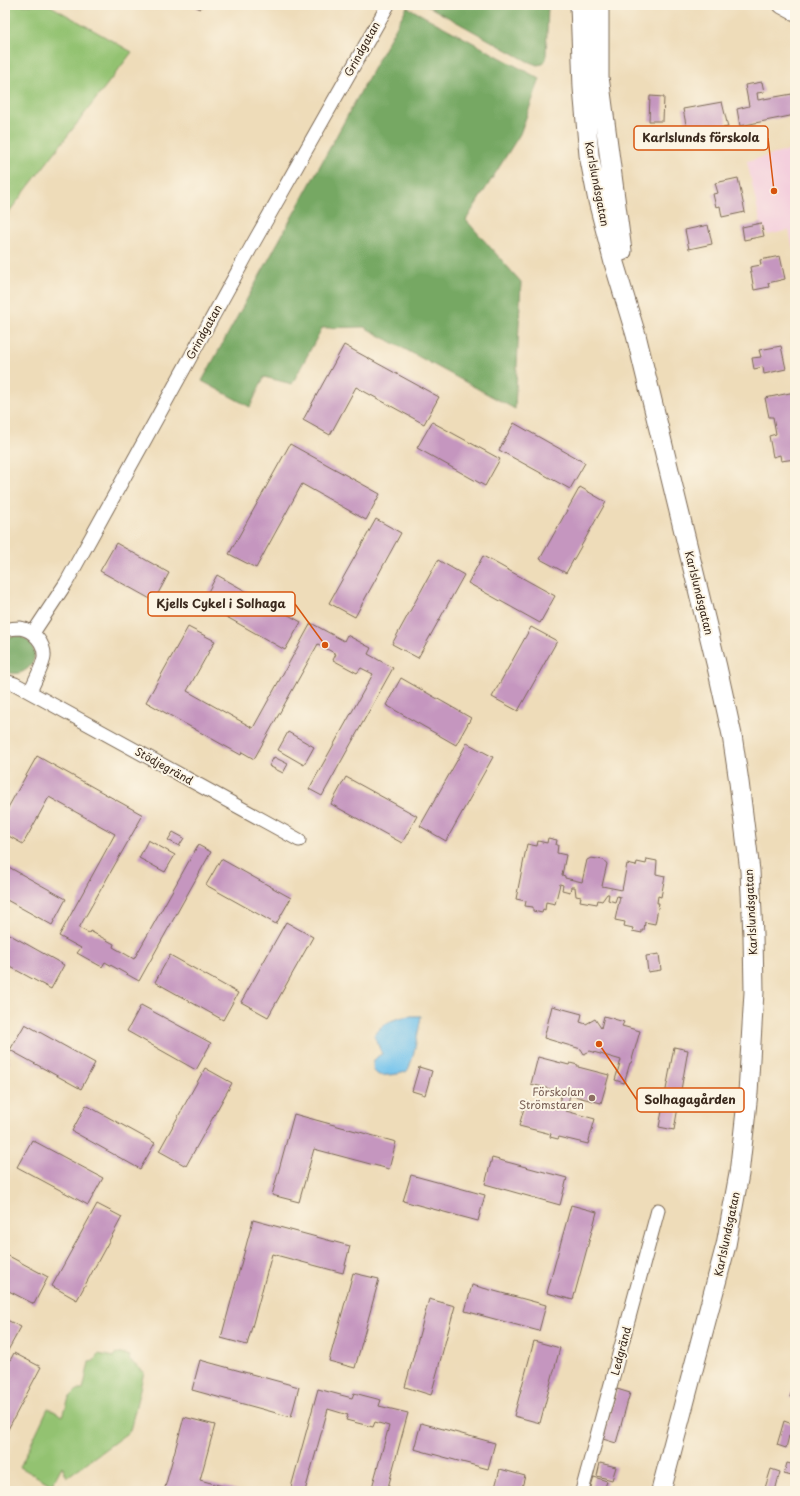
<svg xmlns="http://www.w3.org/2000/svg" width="800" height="1496" font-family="'Playpen Sans',sans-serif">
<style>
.built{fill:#f4cfdd}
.green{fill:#93c271;stroke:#677648}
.forest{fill:#76a863;stroke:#586940}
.water{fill:#71c2ed;stroke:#567686}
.building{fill:#c596bf}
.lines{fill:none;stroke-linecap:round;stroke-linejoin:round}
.minor-casing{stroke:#7a6854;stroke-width:15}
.tertiary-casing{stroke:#7a6854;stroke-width:19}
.secondary-casing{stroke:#7a6854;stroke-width:21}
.minor{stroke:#fff;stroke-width:13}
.tertiary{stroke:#fff;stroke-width:17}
.secondary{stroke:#fff;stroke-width:19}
.education-dot{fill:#8d6e63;stroke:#fcf5e5;stroke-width:1.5}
.labels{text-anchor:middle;stroke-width:4;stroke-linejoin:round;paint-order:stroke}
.street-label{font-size:11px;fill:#3b2a1e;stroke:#fcf5e5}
.education-label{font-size:11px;fill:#785e54;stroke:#fcf5e5;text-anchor:end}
.leader{fill:none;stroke:#d7540e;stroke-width:1.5}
.callout-dot{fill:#d7540e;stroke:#fcf5e5;stroke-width:1.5}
.callout{fill:#fcf5e5;stroke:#d7540e;stroke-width:1.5}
.callout-label{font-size:12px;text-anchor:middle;font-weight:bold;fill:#3b2a1e}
</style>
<rect width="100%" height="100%" fill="#fcf5e5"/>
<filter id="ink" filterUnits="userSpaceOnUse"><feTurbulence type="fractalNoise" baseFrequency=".025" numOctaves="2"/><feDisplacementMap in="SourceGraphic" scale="8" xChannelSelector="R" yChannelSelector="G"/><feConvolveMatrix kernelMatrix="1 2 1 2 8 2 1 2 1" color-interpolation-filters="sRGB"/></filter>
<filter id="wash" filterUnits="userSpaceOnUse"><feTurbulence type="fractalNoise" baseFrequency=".012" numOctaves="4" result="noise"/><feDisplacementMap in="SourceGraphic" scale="16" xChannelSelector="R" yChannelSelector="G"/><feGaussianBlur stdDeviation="0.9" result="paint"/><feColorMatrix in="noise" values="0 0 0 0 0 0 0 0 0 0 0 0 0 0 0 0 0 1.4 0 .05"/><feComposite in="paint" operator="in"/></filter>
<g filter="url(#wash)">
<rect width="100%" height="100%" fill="#eedcb9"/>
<path class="built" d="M 795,149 L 795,259 L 789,230 L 768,235 L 760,221 L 747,161 Z"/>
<path class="green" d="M 5,5 L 49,5 L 132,52 L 5,217 Z
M 116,1353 L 130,1356 L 129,1360 L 144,1372 L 130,1431 L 67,1477 L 62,1466 L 52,1485 L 20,1467 L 48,1408 L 63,1416 L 69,1398 L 77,1390 L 83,1390 L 89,1362 L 94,1361 L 98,1354 L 114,1357 Z"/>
<path class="forest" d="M 426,5 L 548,5 L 546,58 L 543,64 L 537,65 L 527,61 Z
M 407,7 L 540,79 L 520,134 L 466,220 L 521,282 L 515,409 L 364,327 L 322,328 L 292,384 L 264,377 L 250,407 L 202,381 Z
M 17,636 C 36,639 41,662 24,671 C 18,675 11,673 5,672 L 5,641 L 10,637 Z"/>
<path class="water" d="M 410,1016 L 421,1016 C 419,1027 413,1064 407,1071 C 404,1074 383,1076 379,1075 C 372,1072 371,1062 377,1057 C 378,1056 380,1055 382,1054 L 374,1035 C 382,1023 395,1018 410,1016 Z"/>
<g id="blocks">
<path class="building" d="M 193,5 L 202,5 L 200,9 Z
M 762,82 L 764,92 L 757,93 L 758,100 L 792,94 L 795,115 L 740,126 L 737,109 L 749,106 L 745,85 Z
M 650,96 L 664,97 L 663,121 L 649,121 Z
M 722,102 L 728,127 L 688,135 L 683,109 Z
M 738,178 L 745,212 L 722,217 L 720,206 L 716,207 L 713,194 L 718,193 L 715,183 Z
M 761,223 L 764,236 L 744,240 L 742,227 Z
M 708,225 L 712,244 L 689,249 L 685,230 Z
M 780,256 L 785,279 L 768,283 L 769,287 L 754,290 L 750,267 L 761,265 L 760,260 Z
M 344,345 L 439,397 L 424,424 L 356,387 L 330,435 L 303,420 Z
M 781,346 L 786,369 L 764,374 L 763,367 L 754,369 L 752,358 L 761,357 L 759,350 Z
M 795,392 L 795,459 L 781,461 L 780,455 L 773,457 L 769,436 L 776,434 L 773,417 L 769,417 L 765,398 Z
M 432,422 L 500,459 L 485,486 L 417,448 Z
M 514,423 L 585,463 L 570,489 L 499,450 Z
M 290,444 L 380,494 L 366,520 L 302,484 L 256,568 L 229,554 Z
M 580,487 L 606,502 L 566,573 L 540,559 Z
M 376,519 L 401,533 L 355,617 L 329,603 Z
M 116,543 L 169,573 L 154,601 L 100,571 Z
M 483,556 L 555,596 L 540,623 L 468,583 Z
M 438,560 L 464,575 L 418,658 L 392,644 Z
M 217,575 L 301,622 L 285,650 L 202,603 Z
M 311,623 L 344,641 L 347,635 L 371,648 L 368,654 L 393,668 L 322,796 L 309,789 L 373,674 L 361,668 L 357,673 L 333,660 L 336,654 L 318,644 L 254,759 L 242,752 L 241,755 L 146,702 L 188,627 L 215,641 L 187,691 L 253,728 Z
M 531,627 L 557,641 L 518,711 L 492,697 Z
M 401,678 L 471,718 L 456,745 L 386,705 Z
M 288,732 L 314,747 L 304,765 L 278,750 Z
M 467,743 L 493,757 L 446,841 L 420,826 Z
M 37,756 L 143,815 L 79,928 L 89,933 L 90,931 L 114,944 L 113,947 L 134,959 L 198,845 L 211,852 L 139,981 L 105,962 L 102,967 L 77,953 L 81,948 L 59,936 L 115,834 L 49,797 L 23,844 L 5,834 L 5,813 Z
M 274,757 L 288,764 L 283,773 L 269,766 Z
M 346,777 L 417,816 L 402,843 L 331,804 Z
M 173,832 L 184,838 L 179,846 L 168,840 Z
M 548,838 L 557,840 L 556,845 L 558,845 L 557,853 L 566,855 L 562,875 L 565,876 L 565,878 L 582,882 L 587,860 L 591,858 L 604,860 L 607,864 L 602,886 L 622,890 L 627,864 L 636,866 L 637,862 L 646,864 L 647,859 L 657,861 L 656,874 L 665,876 L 661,897 L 658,896 L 657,903 L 659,903 L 655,924 L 645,922 L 644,930 L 642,930 L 642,933 L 632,931 L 633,928 L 624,926 L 625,922 L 615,920 L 620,897 L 617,896 L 615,902 L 608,900 L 609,894 L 607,894 L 602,901 L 598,900 L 597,904 L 580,901 L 581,897 L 576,896 L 575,887 L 571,887 L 570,892 L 562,890 L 563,885 L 560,884 L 555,904 L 546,902 L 545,910 L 543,909 L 542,913 L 533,911 L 533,907 L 525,906 L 526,901 L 516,899 L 527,844 L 537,846 L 538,841 L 547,843 Z
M 148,840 L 175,855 L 165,872 L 139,858 Z
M 221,859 L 291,898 L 276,924 L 206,885 Z
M 5,865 L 66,899 L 52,925 L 5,899 Z
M 286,922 L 313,937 L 268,1017 L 241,1002 Z
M 5,932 L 64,965 L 51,989 L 5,964 Z
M 659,954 L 661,970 L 648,972 L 646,956 Z
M 170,955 L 238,993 L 223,1020 L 155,982 Z
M 141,1005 L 211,1043 L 196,1070 L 127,1031 Z
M 552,1006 L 582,1014 L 580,1022 L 586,1024 L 595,1019 L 601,1028 L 604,1016 L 624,1022 L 622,1026 L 640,1031 L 631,1063 L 630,1063 L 624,1083 L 615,1080 L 621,1060 L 590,1051 L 584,1054 L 581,1049 L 544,1038 Z
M 25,1024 L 95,1063 L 81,1089 L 10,1050 Z
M 674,1047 L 688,1050 L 674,1130 L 659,1127 Z
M 538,1057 L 569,1065 L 570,1063 L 578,1065 L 578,1067 L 609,1075 L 601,1103 L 570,1095 L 566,1111 L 595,1119 L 588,1144 L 559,1137 L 558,1139 L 550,1137 L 551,1134 L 519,1126 L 526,1101 L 557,1109 L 562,1092 L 531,1084 Z
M 5,1058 L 10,1061 L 5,1070 Z
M 419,1067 L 432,1071 L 425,1095 L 412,1091 Z
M 205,1068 L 232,1083 L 186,1166 L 159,1151 Z
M 86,1105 L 155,1143 L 140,1169 L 72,1131 Z
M 294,1114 L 396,1142 L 389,1169 L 314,1149 L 299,1202 L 272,1195 Z
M 32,1140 L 103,1178 L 88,1205 L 17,1167 Z
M 492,1158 L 567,1178 L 560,1205 L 485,1184 Z
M 411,1175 L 485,1195 L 478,1221 L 403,1201 Z
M 97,1204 L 122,1217 L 77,1300 L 52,1286 Z
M 571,1205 L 597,1212 L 573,1300 L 547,1293 Z
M 253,1220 L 350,1246 L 343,1273 L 272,1254 L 247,1345 L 221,1338 Z
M 5,1254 L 48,1277 L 34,1304 L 5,1289 Z
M 353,1273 L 379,1279 L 355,1368 L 329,1361 Z
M 472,1285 L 546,1305 L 539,1331 L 465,1311 Z
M 429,1299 L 455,1306 L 431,1395 L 405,1387 Z
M 5,1319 L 21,1327 L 6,1354 L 5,1353 Z
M 534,1341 L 560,1348 L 540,1423 L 514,1416 Z
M 14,1353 L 41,1367 L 5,1435 L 5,1370 Z
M 200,1360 L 299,1387 L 291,1417 L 192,1390 Z
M 795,1382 L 795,1399 L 790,1397 Z
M 318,1389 L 352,1398 L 354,1393 L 381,1400 L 379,1406 L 408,1413 L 387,1491 L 371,1491 L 389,1426 L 375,1422 L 373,1427 L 346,1420 L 348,1415 L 328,1409 L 305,1491 L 290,1491 Z
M 617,1389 L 630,1393 L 616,1443 L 603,1439 Z
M 184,1417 L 215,1425 L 200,1480 L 240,1491 L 164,1491 Z
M 784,1421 L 795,1425 L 795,1438 L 789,1436 L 786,1448 L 777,1445 Z
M 421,1423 L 495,1443 L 488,1469 L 414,1449 Z
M 600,1463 L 616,1467 L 612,1480 L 597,1476 Z
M 787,1463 L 795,1465 L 795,1477 L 784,1474 Z
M 500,1469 L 525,1476 L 521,1491 L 494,1491 Z
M 771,1469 L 780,1472 L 775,1491 L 764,1491 Z
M 594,1477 L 607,1481 L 604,1491 L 590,1491 Z"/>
</g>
</g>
<g filter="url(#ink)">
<use href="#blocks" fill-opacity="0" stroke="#7a6854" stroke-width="1"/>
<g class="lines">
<defs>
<path id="minor" d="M 5,630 C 9,629 16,628 20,628 C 34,630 45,644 44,657 C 43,666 34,682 30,692
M 33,633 L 66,583 L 250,249 L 388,5
M 5,681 L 15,684 L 299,840
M 582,1491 L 658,1210"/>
<path id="tertiary" d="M 782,5 L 795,12"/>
<path id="secondary" d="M 580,5 L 583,88 L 589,155 L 598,201 L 614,263 L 636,335 L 717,667 L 732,735 L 739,782 L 750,871 L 753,935 L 754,992 L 748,1093 L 739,1174 L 726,1245 L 661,1491
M 599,5 L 599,77 L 622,251"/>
</defs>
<use href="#minor" class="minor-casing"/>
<use href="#tertiary" class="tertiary-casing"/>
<use href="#secondary" class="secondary-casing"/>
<use href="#minor" class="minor"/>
<use href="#tertiary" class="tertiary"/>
<use href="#secondary" class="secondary"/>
</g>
</g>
<circle class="education-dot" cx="592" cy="1098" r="4"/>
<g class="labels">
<g class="street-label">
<text transform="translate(362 49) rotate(-61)" y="4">Grindgatan</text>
<text transform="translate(597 184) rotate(79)" y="4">Karlslundsgatan</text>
<text transform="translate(204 332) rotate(-61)" y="4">Grindgatan</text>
<text transform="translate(699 593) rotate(76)" y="4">Karlslundsgatan</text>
<text transform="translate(164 766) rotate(29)" y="4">Stödjegränd</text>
<text transform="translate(751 912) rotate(-93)" y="4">Karlslundsgatan</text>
<text transform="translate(727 1234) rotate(-78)" y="4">Karlslundsgatan</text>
<text transform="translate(621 1351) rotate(-75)" y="4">Ledgränd</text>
</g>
<g class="education-label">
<text x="584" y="1096">Förskolan<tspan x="584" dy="13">Strömstaren</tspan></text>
</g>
</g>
<path class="leader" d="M774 191L768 138M325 645L295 604M599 1044L637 1100"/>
<g class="callout-dot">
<circle cx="774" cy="191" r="4"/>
<circle cx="325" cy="645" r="4"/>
<circle cx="599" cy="1044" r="4"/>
</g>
<g class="callout">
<rect x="634" y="126" width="134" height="24" rx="4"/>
<rect x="148" y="592" width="147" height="24" rx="4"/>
<rect x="637" y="1088" width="107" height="24" rx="4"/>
</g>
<g class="callout-label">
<text x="701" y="142">Karlslunds förskola</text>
<text x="221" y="608">Kjells Cykel i Solhaga</text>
<text x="690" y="1104">Solhagagården</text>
</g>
<rect width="800" height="1496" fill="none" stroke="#fcf5e5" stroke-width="20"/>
</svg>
